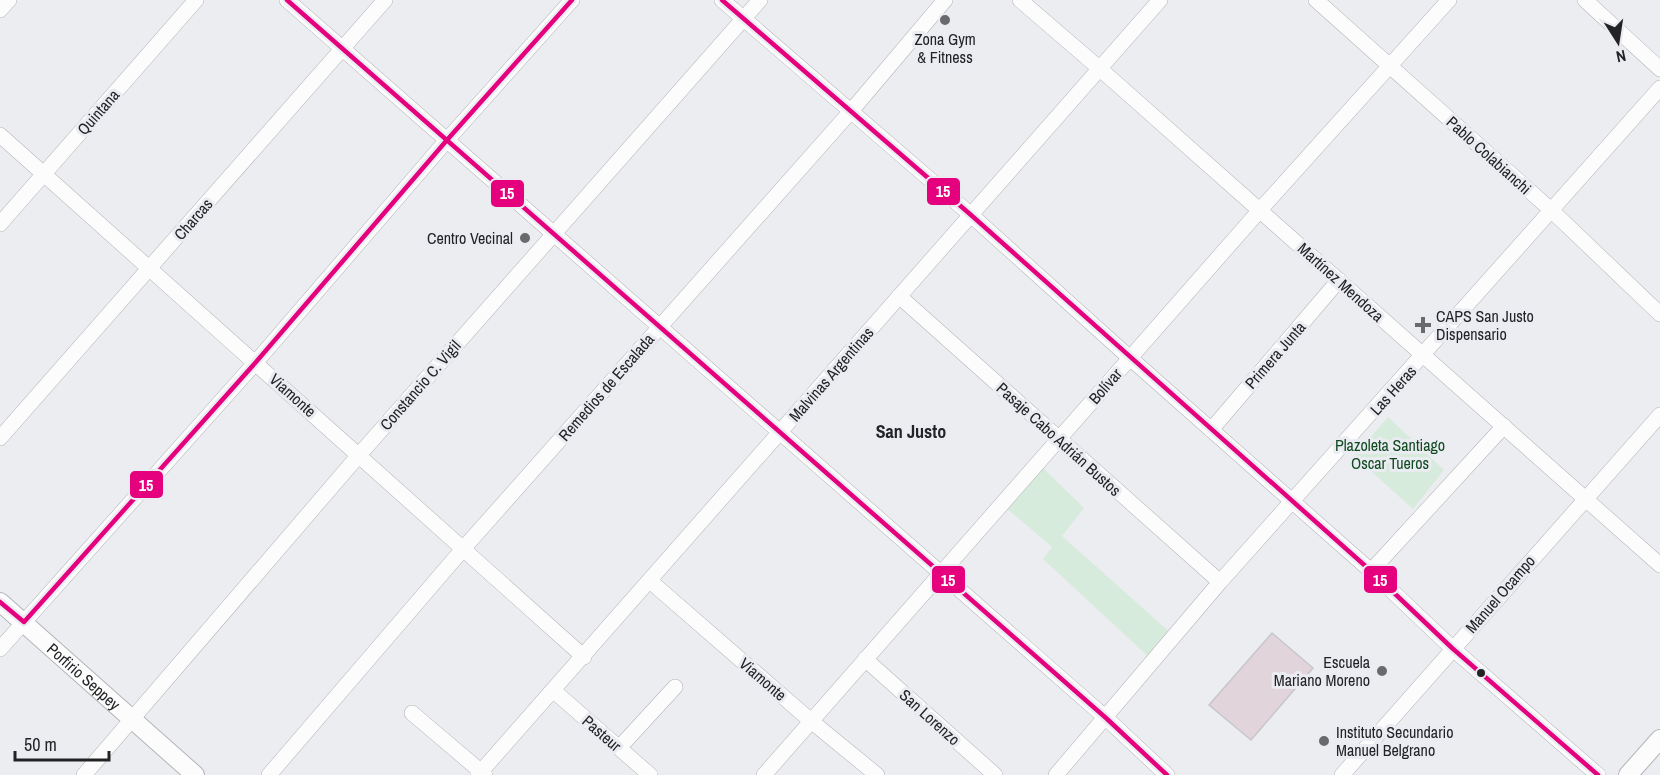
<svg xmlns="http://www.w3.org/2000/svg" width="1660" height="775" font-family="'Archivo Narrow',sans-serif">
<style>
.green{fill:#d7ebdc}
.building{fill:#e1d4db;stroke:#c7c6c8;stroke-width:1.5}
.lines{fill:none;stroke-linecap:round;stroke-linejoin:round}
.minor-casing{stroke:#b3b4b7;stroke-width:16}
.major-casing{stroke:#b3b4b7;stroke-width:20}
.minor{stroke:#fcfcfd;stroke-width:15}
.major{stroke:#fcfcfd;stroke-width:18}
.bus-1-casing{stroke:#ebecf2;stroke-width:9}
.bus-1{stroke:#e5007d;stroke-width:4.5}
.poi-dot{fill:#696a6c;stroke:#ebecf2;stroke-width:2}
.bus-dot{fill:#222325;stroke:#ebecf2;stroke-width:2}
.labels{text-anchor:middle;stroke-width:6;stroke-linejoin:round;paint-order:stroke}
.poi-label{font-size:16px;fill:#222325;stroke:#ebecf2;text-anchor:end}
.street-label{font-size:16px;fill:#222325;stroke:#ebecf2}
.park-label{font-size:16px;fill:#104a21;stroke:#ebecf2}
.neighbourhood-label{font-size:18px;font-weight:bold;fill:#222325;stroke:#ebecf2}
.line-badge{stroke:#ebecf2;stroke-width:2}
.badge-label{font-size:16px;text-anchor:middle;font-weight:bold;fill:#fff}
</style>
<rect width="100%" height="100%" fill="#ecedf1"/>
<path class="green" d="M 1388,417 L 1444,470 L 1413,509 L 1354,456 Z
M 1040,465 L 1084,508 L 1062,536 L 1173,635 L 1151,659 L 1043,559 L 1052,547 L 1005,507 Z"/>
<path class="building" d="M 1272,633 L 1313,668 L 1251,740 L 1209,705 Z"/>
<g class="lines">
<defs>
<path id="minor" d="M 287,0 L 1106,718 L 1167,775
M 722,0 L 971,215 L 1130,358 L 1371,571 L 1452,648 L 1598,775
M 1020,0 L 1099,68 L 1660,565
M 1316,0 L 1551,210 L 1660,314
M 1585,0 L 1660,69
M 0,10 L 9,0
M 0,135 L 584,657
M 0,224 L 196,0
M 899,296 L 1220,582
M 1211,430 L 1339,280
M 0,438 L 385,0
M 1371,571 L 1504,426
M 650,581 L 811,721 L 877,775
M 0,649 L 256,362 L 447,140 L 572,0
M 865,659 L 995,775
M 554,691 L 650,775
M 412,713 L 485,775
M 619,748 L 675,687
M 84,775 L 359,455 L 760,0
M 269,775 L 463,549 L 852,110 L 945,0
M 478,775 L 1160,0
M 764,775 L 1260,210 L 1449,0
M 1056,775 L 1220,582 L 1660,88
M 1342,775 L 1660,415"/>
<g id="major">
<path id="s1" d="M 0,602 L 195,775"/>
<path d="M 1628,775 L 1660,739"/>
</g>
</defs>
<use href="#minor" class="minor-casing"/>
<use href="#major" class="major-casing"/>
<use href="#minor" class="minor"/>
<use href="#major" class="major"/>
<defs>
<path id="bus-1" d="M 287,0 L 1106,718 L 1167,775
M 722,0 L 971,215 L 1371,571 L 1452,648 L 1598,775
M 0,602 L 24,622 L 256,362 L 447,140 L 572,0"/>
</defs>
<use href="#bus-1" class="bus-1-casing"/>
<use href="#bus-1" class="bus-1"/>
</g>
<g class="poi-dot">
<circle cx="945" cy="20" r="6"/>
<circle cx="525" cy="238" r="6"/>
<path d="M1420 316h6v6h6v6h-6v6h-6v-6h-6v-6h6z"/>
<circle cx="1382" cy="671" r="6"/>
<circle cx="1324" cy="741" r="6"/>
</g>
<circle class="bus-dot" cx="1481" cy="673" r="5"/>
<g class="labels">
<g class="poi-label">
<text x="945" y="45" text-anchor="middle">Zona Gym<tspan x="945" dy="18">&amp; Fitness</tspan></text>
<text x="513" y="244">Centro Vecinal</text>
<text x="1436" y="322" text-anchor="start">CAPS San Justo<tspan x="1436" dy="18">Dispensario</tspan></text>
<text x="1370" y="668">Escuela<tspan x="1370" dy="18">Mariano Moreno</tspan></text>
<text x="1336" y="738" text-anchor="start">Instituto Secundario<tspan x="1336" dy="18">Manuel Belgrano</tspan></text>
</g>
<g class="street-label">
<text transform="translate(98 112) rotate(-49)" y="6">Quintana</text>
<text transform="translate(1489 155) rotate(42)" y="6">Pablo Colabianchi</text>
<text transform="translate(193 219) rotate(-49)" y="6">Charcas</text>
<text transform="translate(1341 282) rotate(42)" y="6">Martínez Mendoza</text>
<text transform="translate(1275 355) rotate(-49)" y="6">Primera Junta</text>
<text transform="translate(831 374) rotate(-49)" y="6">Malvinas Argentinas</text>
<text transform="translate(420 385) rotate(-49)" y="6">Constancio C. Vigil</text>
<text transform="translate(1105 386) rotate(-49)" y="6">Bolívar</text>
<text transform="translate(606 387) rotate(-49)" y="6">Remedios de Escalada</text>
<text transform="translate(1393 390) rotate(-48)" y="6">Las Heras</text>
<text transform="translate(293 395) rotate(42)" y="6">Viamonte</text>
<text transform="translate(1059 439) rotate(42)" y="6">Pasaje Cabo Adrián Bustos</text>
<text transform="translate(1500 594) rotate(-49)" y="6">Manuel Ocampo</text>
<text dy="6" stroke="none"><textPath href="#s1" startOffset="112">Porfirio Seppey</textPath></text>
<text transform="translate(763 679) rotate(41)" y="6">Viamonte</text>
<text transform="translate(930 717) rotate(42)" y="6">San Lorenzo</text>
<text transform="translate(602 733) rotate(41)" y="6">Pasteur</text>
</g>
<g class="park-label">
<text x="1390" y="451">Plazoleta Santiago<tspan x="1390" dy="18">Oscar Tueros</tspan></text>
</g>
<g class="neighbourhood-label">
<text x="911" y="438">San Justo</text>
</g>
</g>
<g class="line-badge">
<rect x="926" y="177" width="35" height="29" rx="6" fill="#e5007d"/>
<rect x="490" y="179" width="35" height="29" rx="6" fill="#e5007d"/>
<rect x="129" y="470" width="35" height="29" rx="6" fill="#e5007d"/>
<rect x="931" y="565" width="35" height="29" rx="6" fill="#e5007d"/>
<rect x="1363" y="565" width="35" height="29" rx="6" fill="#e5007d"/>
</g>
<g class="badge-label">
<text x="943" y="197">15</text>
<text x="507" y="199">15</text>
<text x="146" y="491">15</text>
<text x="948" y="586">15</text>
<text x="1380" y="586">15</text>
</g>
<g transform="translate(1618 42) rotate(168)" stroke="#ebecf2" stroke-width="4.5" paint-order="stroke">
<path d="M0-4.5L10 22L0 15L-10 22Z" fill="#222325"/>
<text y="-9" font-size="16" font-weight="bold" text-anchor="middle" fill="#222325">N</text>
</g>
<path d="M15 751v9h94v-9" fill="none" stroke="#222325" stroke-width="3"/>
<text x="24" y="751" font-size="18" fill="#222325" stroke="#ebecf2" stroke-width="4.5" paint-order="stroke">50 m</text>
</svg>
